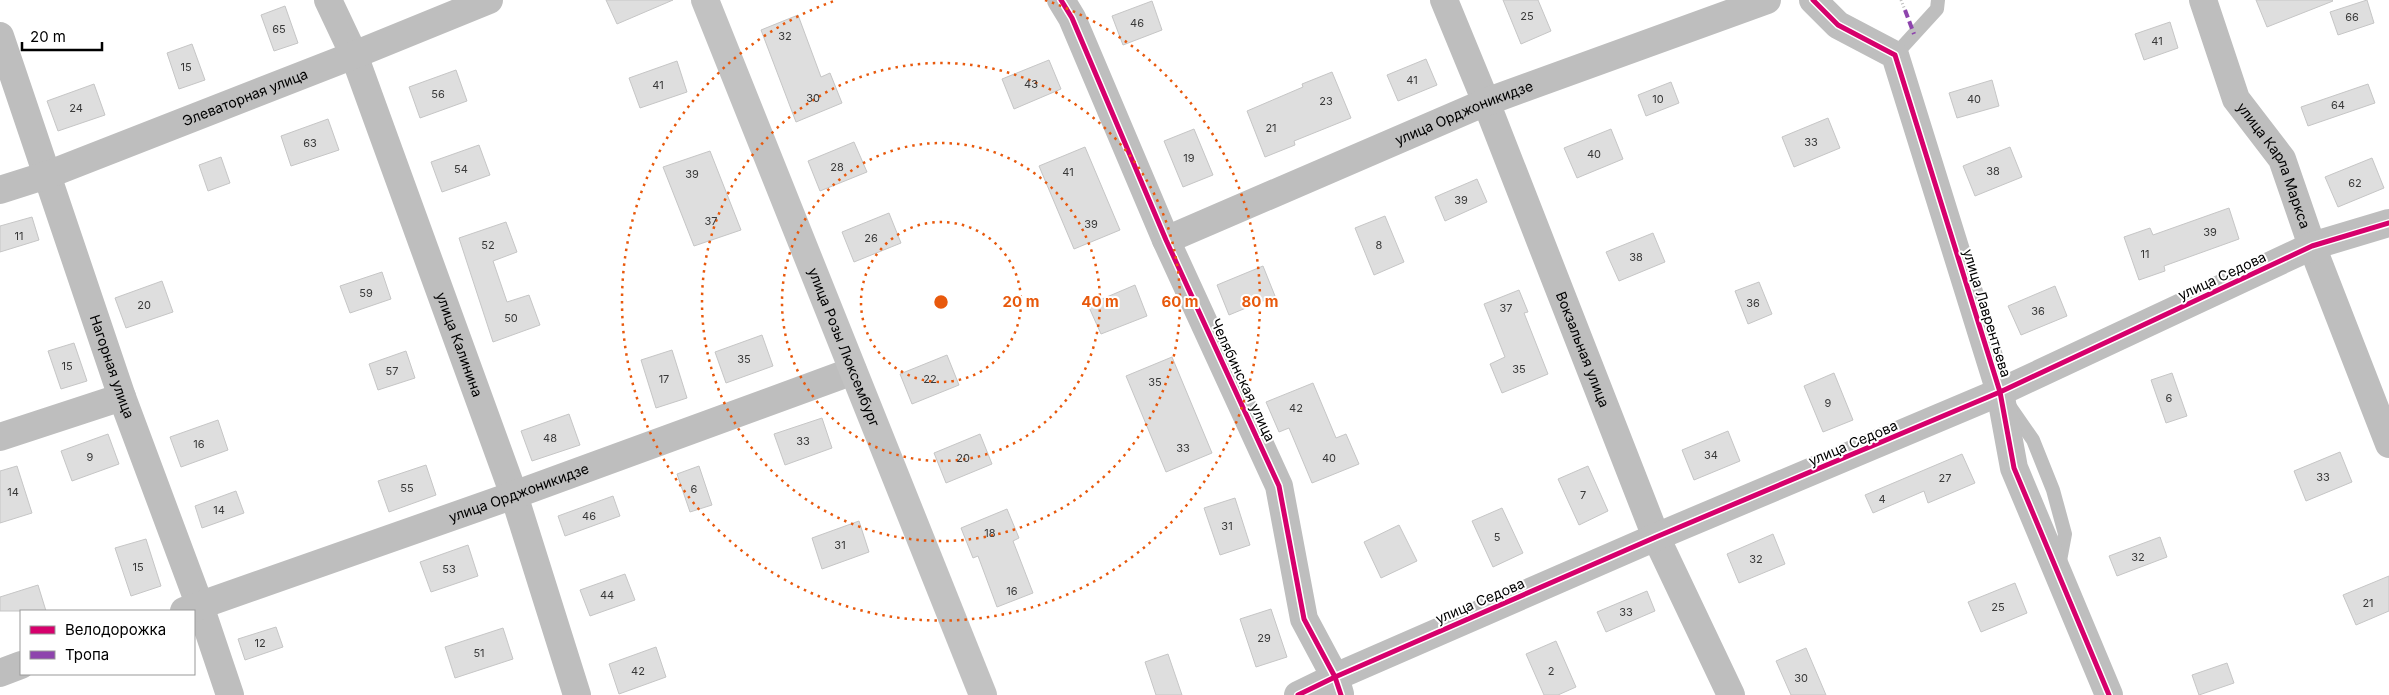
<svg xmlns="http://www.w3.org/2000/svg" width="2389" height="695" font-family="Inter,sans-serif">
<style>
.building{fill:#dedede;stroke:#c6c6c6}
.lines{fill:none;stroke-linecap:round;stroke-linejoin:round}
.path{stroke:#b9b9b9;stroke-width:3;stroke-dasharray:1 2.5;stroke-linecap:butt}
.lane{stroke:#bebebe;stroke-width:14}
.street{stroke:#bebebe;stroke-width:28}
.secondary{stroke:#c2c2c2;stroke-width:28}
.quiet{stroke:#8e44ad;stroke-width:4;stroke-dasharray:8 4;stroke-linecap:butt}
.cycleway-casing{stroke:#fff;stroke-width:8}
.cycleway{stroke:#d6006c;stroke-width:5}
.ring{fill:none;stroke:#e8590c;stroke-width:2.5;stroke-dasharray:2.5 5}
.labels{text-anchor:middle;stroke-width:4;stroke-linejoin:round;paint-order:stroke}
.number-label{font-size:11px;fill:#383838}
.street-label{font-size:14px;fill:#000;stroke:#fff}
.centre{fill:#e8590c;stroke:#fff;stroke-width:2.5}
.ring-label{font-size:15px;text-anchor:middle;font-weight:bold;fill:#e8590c;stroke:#fff;stroke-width:4;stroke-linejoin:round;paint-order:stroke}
</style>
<rect width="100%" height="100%" fill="#fff"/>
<path class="building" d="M 606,0 L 673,0 L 617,24 Z
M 1503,0 L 1538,0 L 1551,31 L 1521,44 Z
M 2256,0 L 2332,0 L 2333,1 L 2267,27 Z
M 2367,0 L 2374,23 L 2338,35 L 2330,12 Z
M 1152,1 L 1162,30 L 1123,45 L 1112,16 Z
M 285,6 L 298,43 L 274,51 L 261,15 Z
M 798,15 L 821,77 L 830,73 L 842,103 L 796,122 L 761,30 Z
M 2170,22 L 2178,48 L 2144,60 L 2135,34 Z
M 192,44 L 205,80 L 179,89 L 167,53 Z
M 1426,59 L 1437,85 L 1398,101 L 1387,75 Z
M 1049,60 L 1061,89 L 1014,109 L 1002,79 Z
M 677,61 L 687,92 L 640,108 L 629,78 Z
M 456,70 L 467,101 L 420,118 L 409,87 Z
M 1332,72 L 1351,118 L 1294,141 L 1295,145 L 1265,157 L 1247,111 L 1303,87 L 1302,84 Z
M 1992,80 L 1999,106 L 1957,118 L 1949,93 Z
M 1671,82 L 1679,103 L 1646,116 L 1638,95 Z
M 94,84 L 105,115 L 58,131 L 47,101 Z
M 2368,84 L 2375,103 L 2308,126 L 2301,107 Z
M 1828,118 L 1840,148 L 1794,167 L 1782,137 Z
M 328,119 L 339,150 L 291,166 L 281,136 Z
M 1194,129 L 1213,175 L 1183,187 L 1164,141 Z
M 1611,129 L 1623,159 L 1577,178 L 1564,148 Z
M 854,142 L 867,172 L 820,191 L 808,161 Z
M 479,145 L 490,175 L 442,192 L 431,162 Z
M 1085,147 L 1120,230 L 1074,249 L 1039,166 Z
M 2010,147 L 2022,177 L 1975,196 L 1963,166 Z
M 710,151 L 741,230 L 694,246 L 663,167 Z
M 221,157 L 230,183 L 208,191 L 199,165 Z
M 2372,158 L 2384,188 L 2338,207 L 2325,177 Z
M 1477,179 L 1487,202 L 1445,221 L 1435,197 Z
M 2229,208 L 2239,239 L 2164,266 L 2165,271 L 2139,280 L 2124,237 L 2150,228 L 2153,235 Z
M 889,213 L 901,243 L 854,262 L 842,232 Z
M 1385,216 L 1404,262 L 1374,275 L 1355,228 Z
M 32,217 L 39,240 L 0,252 L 0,226 Z
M 506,222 L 517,252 L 493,261 L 507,302 L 529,295 L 540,325 L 493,342 L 459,238 Z
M 1653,233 L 1665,262 L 1619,281 L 1606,252 Z
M 1263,266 L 1275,296 L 1229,315 L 1217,285 Z
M 382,272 L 391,299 L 350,313 L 340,286 Z
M 162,281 L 173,312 L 126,328 L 115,298 Z
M 1759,282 L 1772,314 L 1748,324 L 1735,291 Z
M 1135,285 L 1147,316 L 1101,334 L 1088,305 Z
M 2055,286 L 2067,316 L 2021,335 L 2008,306 Z
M 1519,290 L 1528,312 L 1524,313 L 1548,374 L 1502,393 L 1490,364 L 1505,357 L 1484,304 Z
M 762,335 L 773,366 L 726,383 L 715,352 Z
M 74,343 L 87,381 L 61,389 L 48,351 Z
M 672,350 L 687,398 L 656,408 L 641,360 Z
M 406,351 L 415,378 L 378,390 L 369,364 Z
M 947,355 L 959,385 L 912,404 L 900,374 Z
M 1172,357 L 1212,453 L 1166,472 L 1126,376 Z
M 1834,373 L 1853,420 L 1823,432 L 1804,386 Z
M 2172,373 L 2187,416 L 2166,423 L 2151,380 Z
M 1313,383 L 1336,438 L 1346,434 L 1359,464 L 1312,483 L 1289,428 L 1279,432 L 1266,402 Z
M 569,414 L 580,445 L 532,461 L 521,431 Z
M 822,418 L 832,448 L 785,465 L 774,434 Z
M 218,420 L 228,450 L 181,467 L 170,437 Z
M 1728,431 L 1740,461 L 1694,480 L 1682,450 Z
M 108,434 L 119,464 L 72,481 L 61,451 Z
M 980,434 L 992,464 L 946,483 L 934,453 Z
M 2340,452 L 2352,482 L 2306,501 L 2294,471 Z
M 1962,454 L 1975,483 L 1928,503 L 1924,491 L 1873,513 L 1865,495 Z
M 426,465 L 436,495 L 389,512 L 378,481 Z
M 17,466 L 32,513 L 0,523 L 0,471 Z
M 699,466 L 712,505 L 690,512 L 677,474 Z
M 1588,466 L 1608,511 L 1579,525 L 1558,479 Z
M 236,491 L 244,513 L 202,528 L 195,506 Z
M 613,496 L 620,516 L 565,536 L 558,516 Z
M 1235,498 L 1250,545 L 1220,555 L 1204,508 Z
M 1502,508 L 1523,553 L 1493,567 L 1472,521 Z
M 1007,509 L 1019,538 L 1013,541 L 1033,593 L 997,607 L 978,556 L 973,558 L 961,528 Z
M 859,521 L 869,552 L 822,569 L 812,538 Z
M 1399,525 L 1417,561 L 1381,578 L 1364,542 Z
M 1773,534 L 1785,564 L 1739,583 L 1727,554 Z
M 2160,537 L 2167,557 L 2117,576 L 2109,556 Z
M 146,539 L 161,586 L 131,596 L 115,548 Z
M 468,545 L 478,576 L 431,592 L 420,562 Z
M 625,574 L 635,600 L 590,616 L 580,590 Z
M 2389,576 L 2389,611 L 2356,625 L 2343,595 Z
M 2015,583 L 2027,613 L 1981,632 L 1968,602 Z
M 38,585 L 46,611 L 0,611 L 0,597 Z
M 1647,591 L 1655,611 L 1606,632 L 1597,612 Z
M 1271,609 L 1287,657 L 1256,667 L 1240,619 Z
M 276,627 L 283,647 L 245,660 L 238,639 Z
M 503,628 L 513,659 L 455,678 L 445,647 Z
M 1556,641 L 1576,687 L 1558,695 L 1544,695 L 1526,654 Z
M 656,647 L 666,677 L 619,694 L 609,664 Z
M 1806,648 L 1826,695 L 1791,695 L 1776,661 Z
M 1168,654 L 1182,695 L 1156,695 L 1145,662 Z
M 2227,663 L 2234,683 L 2199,695 L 2192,675 Z"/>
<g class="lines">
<path class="path" d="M 1901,0 L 1905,10"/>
<path class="lane" d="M 1895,55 L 1937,9 L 1938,0
M 2008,404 L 2033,440 L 2053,490 L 2065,534 L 2059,566"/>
<g class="street">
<path id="s1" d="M 328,0 L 354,55 L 514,495 L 577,695"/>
<path d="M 1061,0 L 1072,18 L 1166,240 L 1279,486 L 1304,619 L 1335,677 L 1340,694"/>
<path id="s2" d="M 1444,0 L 1486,102 L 1656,537 L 1731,695"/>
<path d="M 1813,0 L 1838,25 L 1895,55 L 2000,392 L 2014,468 L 2109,695"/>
<path id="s3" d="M 2203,0 L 2236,99 L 2282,159 L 2312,246 L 2389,444"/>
<path id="s4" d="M 0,36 L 122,397 L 200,606 L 230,695"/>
<path id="s5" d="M 0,190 L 47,175 L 354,55 L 489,0"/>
<path id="s6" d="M 1166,240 L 1486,102 L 1767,0"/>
<path d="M 0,437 L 122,397"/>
<path id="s7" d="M 184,611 L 514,495 L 853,371"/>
<path d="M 0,673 L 21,665"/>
<path d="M 1298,695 L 1335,677 L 1656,537 L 2000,392 L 2312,246 L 2389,223"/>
</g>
<path class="secondary" id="s8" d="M 705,0 L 983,695"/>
<path class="quiet" d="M 1905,10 L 1914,34"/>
<defs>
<path id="cycleway" d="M 1061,0 L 1072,18 L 1166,240 L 1279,486 L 1304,619 L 1335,677 L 1341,695
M 1813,0 L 1838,25 L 1895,55 L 2000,392 L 2014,468 L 2109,695
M 1298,695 L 1335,677 L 1656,537 L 2000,392 L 2312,246 L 2389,223"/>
</defs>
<use href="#cycleway" class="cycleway-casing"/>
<use href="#cycleway" class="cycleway"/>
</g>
<g class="ring">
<circle cx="941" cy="302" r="80"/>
<circle cx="941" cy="302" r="159"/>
<circle cx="941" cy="302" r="239"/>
<path d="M1045 0A319 319 0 1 1 837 0"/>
</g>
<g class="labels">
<g class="number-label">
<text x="1527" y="20">25</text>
<text x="2352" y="21">66</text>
<text x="1137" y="27">46</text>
<text x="279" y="33">65</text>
<text x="785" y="40">32</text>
<text x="2157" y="45">41</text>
<text x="186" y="71">15</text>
<text x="1412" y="84">41</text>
<text x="1031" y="88">43</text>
<text x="658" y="89">41</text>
<text x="438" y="98">56</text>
<text x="813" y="102">30</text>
<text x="1658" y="103">10</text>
<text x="1974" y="103">40</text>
<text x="1326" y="105">23</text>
<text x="2338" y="109">64</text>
<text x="76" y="112">24</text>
<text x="1271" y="132">21</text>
<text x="1811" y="146">33</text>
<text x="310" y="147">63</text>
<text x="1594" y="158">40</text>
<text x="1189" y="162">19</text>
<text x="837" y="171">28</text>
<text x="461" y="173">54</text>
<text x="1993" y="175">38</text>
<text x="1068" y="176">41</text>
<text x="692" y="178">39</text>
<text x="2355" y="187">62</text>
<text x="1461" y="204">39</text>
<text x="711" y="225">37</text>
<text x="1091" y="228">39</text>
<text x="2210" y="236">39</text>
<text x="19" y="240">11</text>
<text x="871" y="242">26</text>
<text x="488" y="249">52</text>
<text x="1379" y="249">8</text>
<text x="2145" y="258">11</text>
<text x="1636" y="261">38</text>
<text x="366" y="297">59</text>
<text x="1753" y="307">36</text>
<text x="144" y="309">20</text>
<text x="1506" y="312">37</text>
<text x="2038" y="315">36</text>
<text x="511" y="322">50</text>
<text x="744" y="363">35</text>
<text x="67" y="370">15</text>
<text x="1519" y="373">35</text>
<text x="392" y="375">57</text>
<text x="664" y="383">17</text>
<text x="930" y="383">22</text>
<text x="1155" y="386">35</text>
<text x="2169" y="402">6</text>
<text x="1828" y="407">9</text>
<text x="1296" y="412">42</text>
<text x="550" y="442">48</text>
<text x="803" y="445">33</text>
<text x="199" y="448">16</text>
<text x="1183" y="452">33</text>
<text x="1711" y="459">34</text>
<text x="90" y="461">9</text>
<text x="963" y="462">20</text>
<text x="1329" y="462">40</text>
<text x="2323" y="481">33</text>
<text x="1945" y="482">27</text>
<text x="407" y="492">55</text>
<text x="694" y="493">6</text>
<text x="13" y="496">14</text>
<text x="1583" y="499">7</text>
<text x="1882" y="503">4</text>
<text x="219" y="514">14</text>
<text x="589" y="520">46</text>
<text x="1227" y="530">31</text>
<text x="990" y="537">18</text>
<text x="1497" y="541">5</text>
<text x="840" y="549">31</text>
<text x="2138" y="561">32</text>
<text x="1756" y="563">32</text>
<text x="138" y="571">15</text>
<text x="449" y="573">53</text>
<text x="1012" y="595">16</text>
<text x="607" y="599">44</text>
<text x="2368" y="607">21</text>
<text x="1998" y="611">25</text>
<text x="1626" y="616">33</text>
<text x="1264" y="642">29</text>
<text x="260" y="647">12</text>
<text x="479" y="657">51</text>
<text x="638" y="675">42</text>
<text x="1551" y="675">2</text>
<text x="1801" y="682">30</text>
</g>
<g class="street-label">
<text dy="5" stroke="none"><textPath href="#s5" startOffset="262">Элеваторная улица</textPath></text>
<text dy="5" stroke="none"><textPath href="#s6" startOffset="324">улица Орджоникидзе</textPath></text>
<text dy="5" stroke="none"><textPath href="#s3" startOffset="182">улица Карла Маркса</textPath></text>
<text transform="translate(2222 276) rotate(-25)" y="5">улица Седова</text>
<text transform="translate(1987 313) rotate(73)" y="5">улица Лаврентьева</text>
<text dy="5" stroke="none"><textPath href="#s1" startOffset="369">улица Калинина</textPath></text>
<text dy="5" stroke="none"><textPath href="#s8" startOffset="374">улица Розы Люксембург</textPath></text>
<text dy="5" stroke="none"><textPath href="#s2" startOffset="376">Вокзальная улица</textPath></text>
<text dy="5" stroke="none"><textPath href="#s4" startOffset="349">Нагорная улица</textPath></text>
<text transform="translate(1243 380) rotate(65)" y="5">Челябинская улица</text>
<text transform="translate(1853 443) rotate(-23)" y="5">улица Седова</text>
<text dy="5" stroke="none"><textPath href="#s7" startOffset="355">улица Орджоникидзе</textPath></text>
<text transform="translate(1480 601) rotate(-23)" y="5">улица Седова</text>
</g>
</g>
<circle cx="941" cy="302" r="8" class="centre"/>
<g class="ring-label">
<text x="1021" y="307">20 m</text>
<text x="1100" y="307">40 m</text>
<text x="1180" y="307">60 m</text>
<text x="1260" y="307">80 m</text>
</g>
<rect x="20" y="610" width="175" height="65" fill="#ffffff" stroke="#999999"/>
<rect x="30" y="626" width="25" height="8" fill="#d6006c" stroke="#999999"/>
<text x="65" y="635" font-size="15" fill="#000000">Велодорожка</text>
<rect x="30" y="651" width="25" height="8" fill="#8e44ad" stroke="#999999"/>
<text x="65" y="660" font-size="15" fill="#000000">Тропа</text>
<path d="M22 42v8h80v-8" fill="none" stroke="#000000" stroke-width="2.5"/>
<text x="30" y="42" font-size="15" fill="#000000" stroke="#ffffff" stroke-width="4" paint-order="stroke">20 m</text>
</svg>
